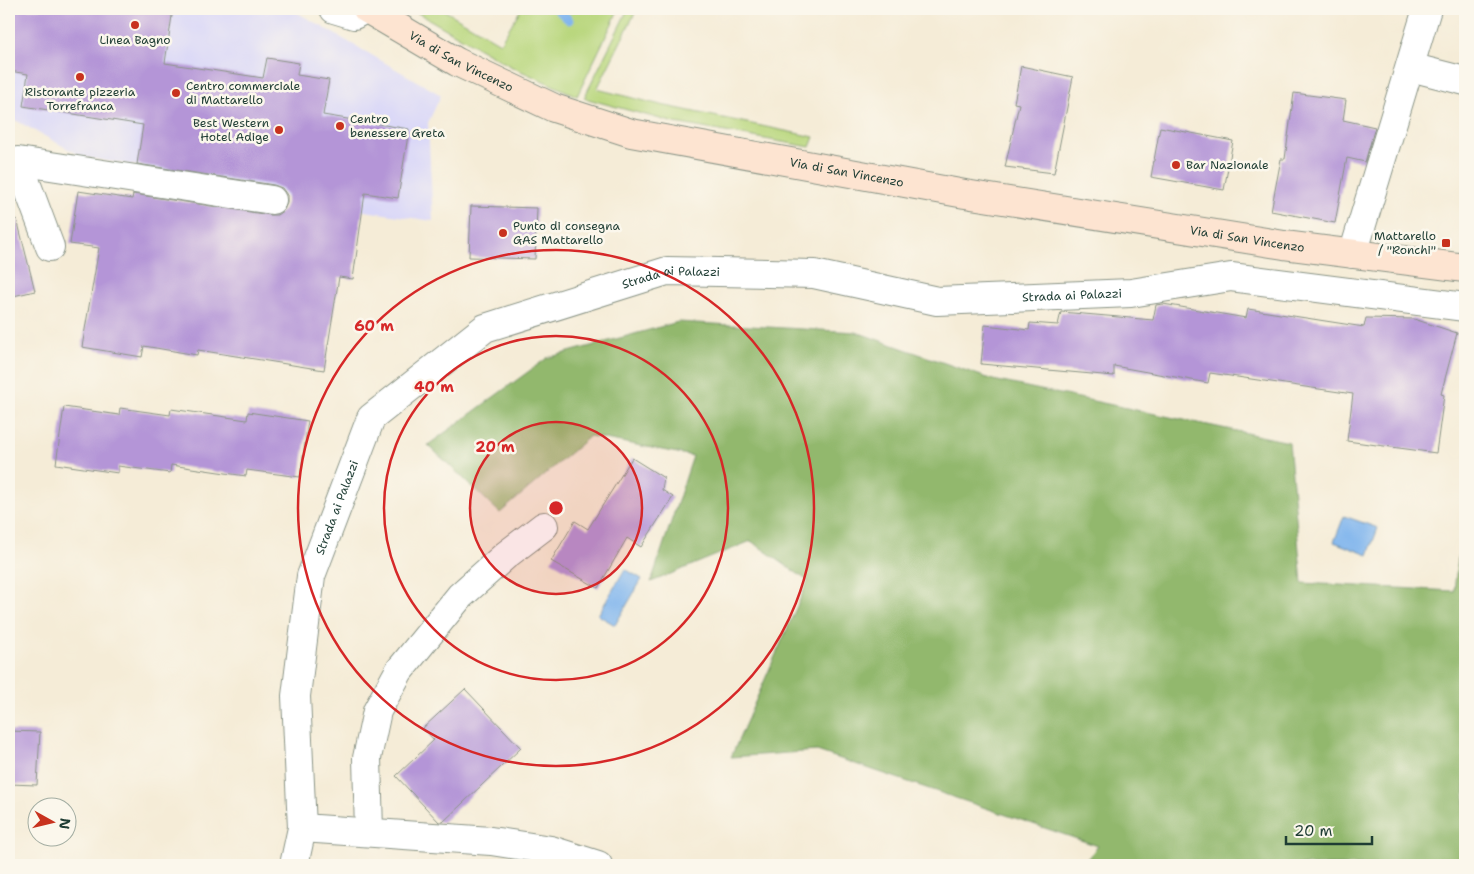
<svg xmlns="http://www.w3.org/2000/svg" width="1474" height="874" font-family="'Shantell Sans',sans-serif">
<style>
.built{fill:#d9d7f8}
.green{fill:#b9d77e;stroke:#6c8a59}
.forest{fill:#92b86d;stroke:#587a50}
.water{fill:#7eb4ed;stroke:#4e7890}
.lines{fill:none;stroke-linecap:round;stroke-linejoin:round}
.stream{stroke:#7eb4ed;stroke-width:9}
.building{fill:#b495d7}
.minor-casing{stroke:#8a9486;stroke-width:30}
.secondary-casing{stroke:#8a9486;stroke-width:30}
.minor{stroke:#fff;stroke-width:28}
.secondary{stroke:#fde4d1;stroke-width:28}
.ring{fill:none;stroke:#d62828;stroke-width:2.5}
.poi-dot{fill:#c8321e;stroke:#fbf7ec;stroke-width:2}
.labels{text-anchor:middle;stroke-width:5;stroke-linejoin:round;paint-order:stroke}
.poi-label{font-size:12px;fill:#1f3d34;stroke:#fbf7ec;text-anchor:start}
.street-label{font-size:12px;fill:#1f3d34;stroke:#fbf7ec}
.centre{fill:#d62828;stroke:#fbf7ec;stroke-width:2.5}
.ring-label{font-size:15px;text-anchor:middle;font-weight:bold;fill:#d62828;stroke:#fbf7ec;stroke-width:5;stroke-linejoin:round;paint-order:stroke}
</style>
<rect width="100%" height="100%" fill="#fbf7ec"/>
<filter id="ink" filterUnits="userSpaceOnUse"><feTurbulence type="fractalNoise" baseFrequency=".02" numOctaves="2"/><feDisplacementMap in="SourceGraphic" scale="10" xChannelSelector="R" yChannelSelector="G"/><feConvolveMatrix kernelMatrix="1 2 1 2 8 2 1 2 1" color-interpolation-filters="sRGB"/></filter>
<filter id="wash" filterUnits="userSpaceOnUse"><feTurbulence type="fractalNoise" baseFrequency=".0096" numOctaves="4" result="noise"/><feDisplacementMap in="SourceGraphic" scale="20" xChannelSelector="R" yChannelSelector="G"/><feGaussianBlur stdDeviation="1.12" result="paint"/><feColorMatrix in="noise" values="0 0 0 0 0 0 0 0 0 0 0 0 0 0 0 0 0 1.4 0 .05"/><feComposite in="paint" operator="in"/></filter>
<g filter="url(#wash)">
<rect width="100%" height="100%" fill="#f5ecd7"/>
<path class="built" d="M 9,9 L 291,9 L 441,95 L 428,123 L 433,221 L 289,200 L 278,189 L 83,157 L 17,121 L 9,120 Z"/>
<path class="green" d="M 411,9 L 442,9 L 500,43 L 521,9 L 619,9 L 577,96 L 512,67 Z
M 628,9 L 637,9 L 597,89 L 661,105 L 814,137 L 810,147 L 675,123 L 584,98 Z"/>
<path class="forest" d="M 678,322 L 856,332 L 993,380 L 1289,442 L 1302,583 L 1454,591 L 1465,499 L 1465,865 L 1082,865 L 1098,846 L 817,751 L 731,757 L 808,581 L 751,541 L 651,582 L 693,456 L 590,436 L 500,513 L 428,445 L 547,358 Z"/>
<path class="water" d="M 1344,516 L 1378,528 L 1368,555 L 1334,542 Z
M 625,569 L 642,579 L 615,625 L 598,615 Z"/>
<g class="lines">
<path class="stream" d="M 557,9 L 569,20"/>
</g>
<g id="blocks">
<path class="building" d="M 9,9 L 173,9 L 165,63 L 263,78 L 267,58 L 299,63 L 297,75 L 329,80 L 323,115 L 409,129 L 398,198 L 365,193 L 353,279 L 339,277 L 324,370 L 198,350 L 197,355 L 144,346 L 142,357 L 82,347 L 99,248 L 70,244 L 78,191 L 132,199 L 133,194 L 270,215 L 277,215 L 284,210 L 287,203 L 287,195 L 282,188 L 274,185 L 137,164 L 143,125 L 23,106 L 28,74 L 9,71 Z
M 1021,66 L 1073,77 L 1054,173 L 1005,167 L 1019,104 L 1014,103 Z
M 1294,93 L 1346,100 L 1343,120 L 1375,127 L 1365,162 L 1347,158 L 1335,223 L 1271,211 L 1281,159 L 1285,159 Z
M 1160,127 L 1233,141 L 1224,190 L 1151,177 Z
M 471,206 L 537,208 L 535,259 L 469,257 Z
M 17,219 L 35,291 L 9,297 L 9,220 Z
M 1163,304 L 1246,318 L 1248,309 L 1364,327 L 1366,318 L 1414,319 L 1457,333 L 1441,394 L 1444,395 L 1436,453 L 1347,441 L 1353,394 L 1210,373 L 1208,383 L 1114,366 L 1114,376 L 981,364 L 985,325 L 1029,330 L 1030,323 L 1058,325 L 1061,312 L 1153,320 L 1156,305 Z
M 64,407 L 119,415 L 120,408 L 170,415 L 171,409 L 247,420 L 248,412 L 308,421 L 300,477 L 247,470 L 246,476 L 171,465 L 170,473 L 118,466 L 118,473 L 56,464 Z
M 632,458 L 664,478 L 662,490 L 673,497 L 641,547 L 627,538 L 598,588 L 551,561 L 575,521 L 588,529 Z
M 465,689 L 521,748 L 443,822 L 439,822 L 396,776 L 434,740 L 423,728 Z
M 9,731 L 40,732 L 37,785 L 9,784 Z"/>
</g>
</g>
<g filter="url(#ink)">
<use href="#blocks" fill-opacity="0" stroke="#8a9486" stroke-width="1"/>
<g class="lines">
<defs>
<g id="minor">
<path d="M 334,9 L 354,15 L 365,9"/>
<path d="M 1410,67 L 1465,81"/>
<path d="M 50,247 L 18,161 L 272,200"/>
<path d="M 1353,254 L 1427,9"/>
<path d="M 302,828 L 491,841 L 551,850 L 598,865"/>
<path d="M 369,832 L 367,758 L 377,711 L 399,671 L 460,596 L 506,555 L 544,526"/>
<path id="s1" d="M 294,865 L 302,828 L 296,696 L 311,576 L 371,418 L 485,328 L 667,271 L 814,274 L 937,301 L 1131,293 L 1231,277 L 1465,307"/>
</g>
<g id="secondary">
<path id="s2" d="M 367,9 L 457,62 L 554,108 L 631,133 L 965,194 L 1284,245 L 1465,268"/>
</g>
</defs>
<use href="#minor" class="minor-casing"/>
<use href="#secondary" class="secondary-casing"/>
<use href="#minor" class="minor"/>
<use href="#secondary" class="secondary"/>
</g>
</g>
<circle cx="556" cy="508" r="86" fill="#d62828" fill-opacity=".12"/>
<g class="ring">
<circle cx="556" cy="508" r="86"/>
<circle cx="556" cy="508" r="172"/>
<circle cx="556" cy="508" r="258"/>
</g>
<g class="poi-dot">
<circle cx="135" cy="25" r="5"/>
<circle cx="80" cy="77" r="5"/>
<circle cx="176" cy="93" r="5"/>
<circle cx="340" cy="126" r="5"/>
<circle cx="279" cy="130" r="5"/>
<circle cx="1176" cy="165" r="5"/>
<circle cx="503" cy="233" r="5"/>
<rect x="1441" y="238" width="10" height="10" rx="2.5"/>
</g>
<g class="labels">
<g class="poi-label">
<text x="135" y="44" text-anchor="middle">Linea Bagno</text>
<text x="186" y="90">Centro commerciale<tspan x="186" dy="14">di Mattarello</tspan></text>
<text x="80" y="96" text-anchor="middle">Ristorante pizzeria<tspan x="80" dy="14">Torrefranca</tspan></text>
<text x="350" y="123">Centro<tspan x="350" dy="14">benessere Greta</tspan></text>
<text x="269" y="127" text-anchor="end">Best Western<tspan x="269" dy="14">Hotel Adige</tspan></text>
<text x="1186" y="169">Bar Nazionale</text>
<text x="513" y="230">Punto di consegna<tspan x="513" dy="14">GAS Mattarello</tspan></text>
<text x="1436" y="240" text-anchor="end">Mattarello<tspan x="1436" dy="14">/ "Ronchi"</tspan></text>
</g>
<g class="street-label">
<text dy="4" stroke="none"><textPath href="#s2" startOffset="108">Via di San Vincenzo</textPath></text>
<text dy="4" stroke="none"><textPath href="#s2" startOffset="512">Via di San Vincenzo</textPath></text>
<text dy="4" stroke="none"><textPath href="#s2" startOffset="918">Via di San Vincenzo</textPath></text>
<text dy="4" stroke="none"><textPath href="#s1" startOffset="799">Strada ai Palazzi</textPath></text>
<text dy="4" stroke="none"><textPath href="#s1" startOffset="1204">Strada ai Palazzi</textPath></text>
<text dy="4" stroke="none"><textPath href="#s1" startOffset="364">Strada ai Palazzi</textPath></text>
</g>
</g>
<circle cx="556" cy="508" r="8" class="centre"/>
<g class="ring-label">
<text x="374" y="331">60 m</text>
<text x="434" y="392">40 m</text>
<text x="495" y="452">20 m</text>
</g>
<rect width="1474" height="874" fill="none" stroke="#fbf7ec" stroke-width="30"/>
<g transform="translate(52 822) rotate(98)"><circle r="24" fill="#fbf7ec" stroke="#a3ada2"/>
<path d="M0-4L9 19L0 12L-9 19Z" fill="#c8321e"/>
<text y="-8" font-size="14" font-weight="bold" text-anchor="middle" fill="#1f3d34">N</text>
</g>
<path d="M1286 836v8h86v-8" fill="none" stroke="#1f3d34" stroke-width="2.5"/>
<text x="1294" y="836" font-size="15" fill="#1f3d34" stroke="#fbf7ec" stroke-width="4" paint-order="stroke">20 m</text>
</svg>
